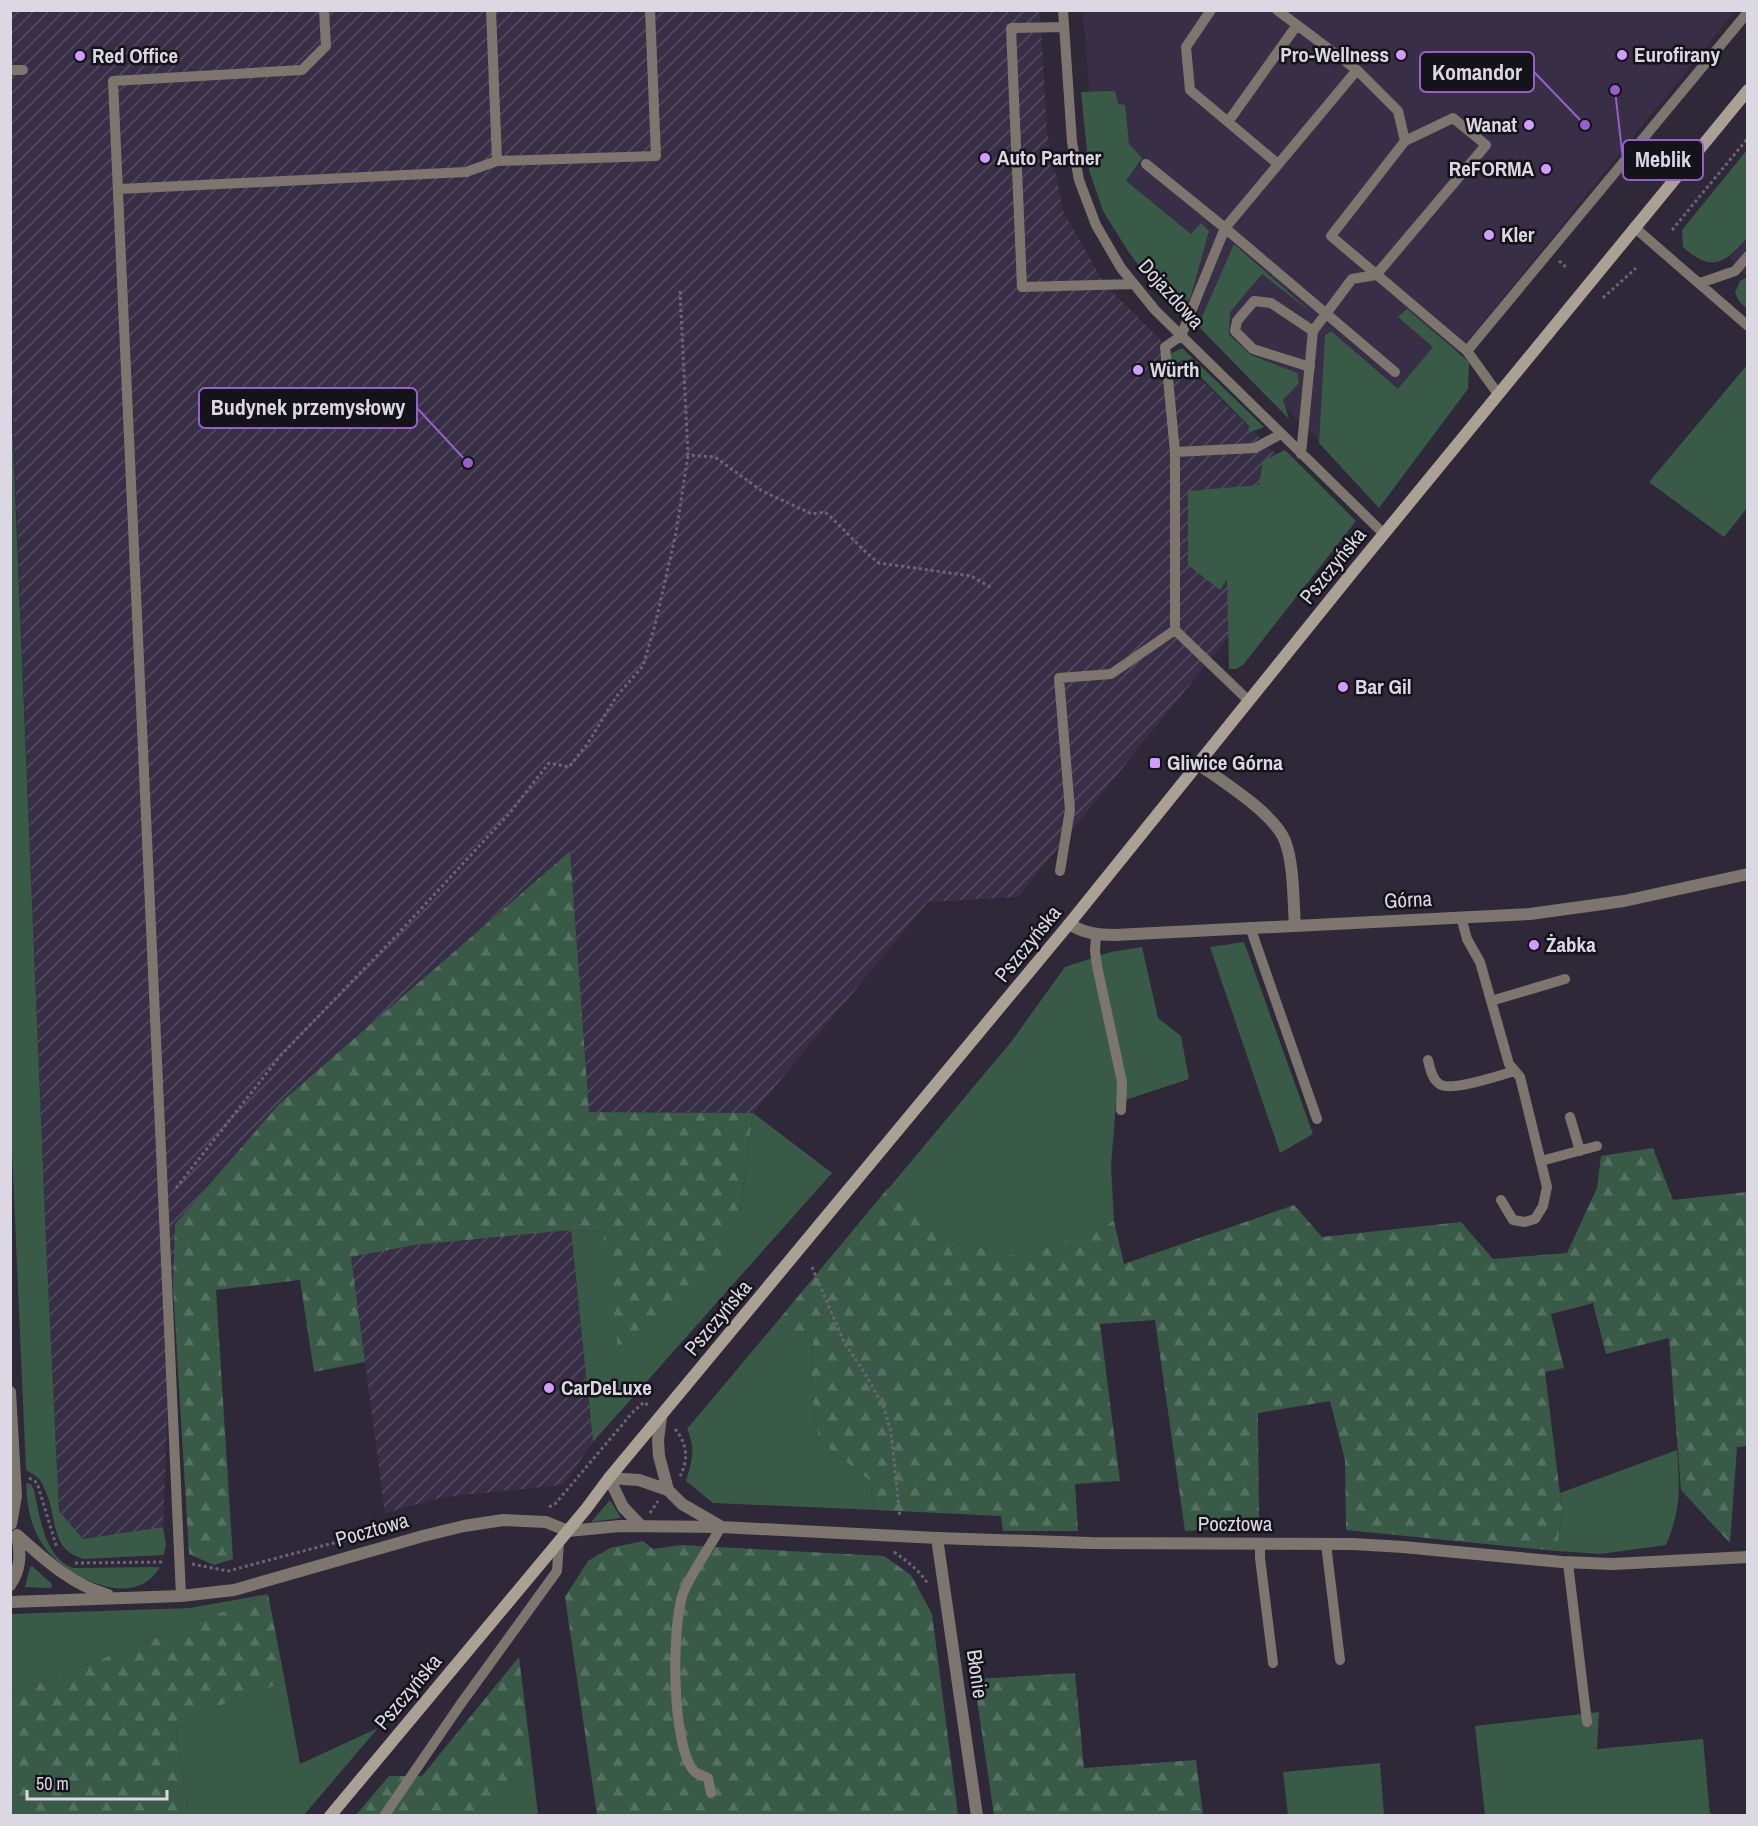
<svg xmlns="http://www.w3.org/2000/svg" width="1758" height="1826" font-family="'Archivo Narrow',sans-serif">
<style>
.built{fill:#382f46}
.industrial{fill:url(#industrial-furrows)}
.green{fill:#395a47}
.forest{fill:url(#forest-firs)}
.lines{fill:none;stroke-linecap:round;stroke-linejoin:round}
.path{stroke:#6a6474;stroke-width:3;stroke-dasharray:3 3;stroke-linecap:butt}
.service{stroke:#7c766e;stroke-width:10}
.minor{stroke:#7c766e;stroke-width:12}
.tertiary{stroke:#7c766e;stroke-width:12}
.secondary{stroke:#aaa194;stroke-width:12}
.poi-dot{fill:#d09dfe;stroke:#15131a;stroke-width:2}
.labels{text-anchor:middle;stroke-width:5;stroke-linejoin:round;paint-order:stroke}
.poi-label{font-size:21px;font-weight:bold;fill:#dbd7e3;stroke:#15131a;text-anchor:start}
.street-label{font-size:21px;fill:#dbd7e3;stroke:#15131a}
.leader{fill:none;stroke:#985fca;stroke-width:2}
.callout-dot{fill:#985fca;stroke:#15131a;stroke-width:2}
.callout{fill:#15131a;stroke:#985fca;stroke-width:2}
.callout-label{font-size:22px;text-anchor:middle;font-weight:bold;fill:#dbd7e3}
</style>
<defs>
<pattern id="industrial-furrows" width="10" height="10" patternUnits="userSpaceOnUse" patternTransform="scale(1.5)"><rect width="10" height="10" fill="#382f46"/><path d="M-1 1l2-2M0 10L10 0M9 11l2-2" fill="none" stroke="#544c61"/></pattern>
<pattern id="forest-firs" width="22" height="20" patternUnits="userSpaceOnUse" patternTransform="scale(1.5)"><rect width="22" height="20" fill="#395a47"/><path d="M5 1l3.5 6h-7zM16 11l3.5 6h-7z" fill="#557161"/></pattern>
</defs>
<rect width="100%" height="100%" fill="#2f2839"/>
<path class="built" d="M 1083,11 L 1735,11 L 1358,477 L 1166,294 L 1094,153 Z
M 1747,238 L 1747,278 L 1729,258 Z"/>
<path class="industrial" d="M 10,11 L 1040,11 L 1047,133 L 1063,211 L 1105,285 L 1332,509 L 1018,897 L 928,902 L 753,1113 L 589,1112 L 569,851 L 280,1103 L 175,1224 L 163,1527 L 83,1539 L 59,1511 L 46,1241 L 11,371 Z
M 571,1230 L 593,1442 L 563,1485 L 444,1497 L 385,1513 L 351,1257 L 415,1245 Z"/>
<path class="green" d="M 1115,91 L 1118,104 L 1125,105 L 1129,144 L 1142,158 L 1126,181 L 1191,234 L 1201,223 L 1209,231 L 1190,299 L 1178,307 L 1153,285 L 1128,251 L 1103,211 L 1089,170 L 1081,92 Z
M 1747,150 L 1747,238 C 1725,263 1712,273 1683,247 L 1682,230 Z
M 1234,244 L 1312,313 L 1262,274 L 1230,312 L 1229,335 L 1251,355 L 1297,373 L 1299,383 L 1283,400 L 1289,419 L 1198,326 Z
M 1747,277 L 1747,309 L 1739,301 L 1735,293 L 1740,281 Z
M 1407,309 L 1469,362 L 1468,389 L 1379,508 L 1319,443 L 1325,335 L 1331,331 L 1398,389 L 1433,347 L 1398,317 Z
M 1182,348 L 1264,427 L 1248,433 L 1249,426 L 1184,360 L 1172,364 L 1166,356 Z
M 1747,365 L 1747,508 L 1724,537 L 1649,482 Z
M 10,371 L 46,1241 L 59,1511 L 83,1539 L 163,1527 L 166,1544 L 164,1555 L 84,1559 C 49,1550 58,1517 45,1490 C 43,1486 41,1480 38,1478 C 35,1475 29,1472 26,1470 L 10,1107 Z
M 1285,450 L 1356,521 L 1243,665 L 1236,669 L 1229,669 L 1227,579 L 1220,590 L 1188,565 L 1188,491 L 1259,485 L 1263,461 Z
M 1244,942 L 1313,1134 L 1280,1153 L 1210,947 Z
M 1142,947 L 1158,1018 L 1181,1036 L 1189,1079 L 1116,1103 L 1111,1166 L 1114,1221 L 1022,1257 L 940,1238 L 888,1189 L 1011,1042 L 1065,967 L 1111,952 Z
M 753,1113 L 832,1173 L 593,1442 L 571,1230 L 604,1231 L 619,1347 L 740,1212 Z
M 776,1323 L 813,1342 L 810,1382 L 819,1441 L 868,1479 L 876,1510 L 713,1503 L 686,1481 C 692,1462 696,1448 687,1429 Z
M 1677,1450 C 1680,1487 1681,1510 1666,1545 L 1600,1554 L 1557,1551 L 1562,1510 L 1560,1493 Z
M 26,1483 L 31,1484 L 34,1490 C 40,1517 44,1557 73,1568 L 160,1567 C 135,1612 65,1577 43,1545 C 30,1526 27,1505 26,1483 Z
M 610,1500 L 621,1518 L 592,1522 L 592,1521 Z
M 32,1566 L 52,1584 L 51,1588 L 25,1587 L 30,1567 Z
M 268,1594 L 29,1687 L 11,1696 L 10,1614 L 190,1608 Z
M 285,1682 L 300,1764 L 378,1728 L 304,1815 L 188,1816 L 176,1728 L 221,1705 Z
M 1599,1712 L 1597,1749 L 1703,1739 L 1710,1815 L 1485,1815 L 1475,1726 Z
M 531,1754 L 538,1815 L 483,1815 Z
M 1380,1763 L 1384,1815 L 1288,1815 L 1283,1772 Z"/>
<path class="forest" d="M 570,851 L 589,1112 L 753,1113 L 740,1212 L 717,1265 L 618,1347 L 603,1231 L 571,1230 L 415,1245 L 351,1257 L 365,1362 L 314,1372 L 300,1280 L 216,1290 L 233,1559 L 214,1565 L 189,1554 L 173,1286 L 175,1224 L 280,1103 Z
M 1653,1148 L 1673,1200 L 1747,1192 L 1747,1446 L 1737,1447 L 1730,1543 L 1681,1490 L 1669,1338 L 1606,1354 L 1593,1303 L 1551,1314 L 1564,1368 L 1545,1372 L 1562,1510 L 1557,1551 L 1346,1530 L 1345,1460 L 1330,1401 L 1258,1413 L 1259,1527 L 1185,1531 L 1155,1320 L 1100,1324 L 1120,1481 L 1075,1484 L 1078,1531 L 1003,1531 L 1001,1516 L 876,1510 L 868,1479 L 819,1441 L 810,1382 L 813,1342 L 776,1323 L 888,1188 L 940,1238 L 1022,1257 L 1114,1221 L 1124,1264 L 1294,1205 L 1322,1237 L 1461,1222 L 1493,1259 L 1567,1253 L 1597,1188 L 1601,1156 Z
M 643,1541 L 653,1549 L 681,1545 L 884,1556 L 911,1575 L 932,1614 L 958,1815 L 597,1815 L 565,1597 L 588,1561 L 610,1548 Z
M 268,1594 L 285,1682 L 221,1705 L 176,1728 L 188,1815 L 11,1815 L 11,1696 L 29,1687 Z
M 519,1657 L 531,1754 L 483,1815 L 355,1816 L 389,1776 L 422,1776 Z
M 1075,1673 L 1084,1768 L 1196,1760 L 1203,1815 L 994,1815 L 974,1679 Z"/>
<g class="lines">
<path class="path" d="M 1672,230 L 1748,138
M 1559,261 L 1568,269
M 680,291 L 688,455 L 715,457 L 762,491 L 812,514 L 825,512 C 844,528 859,548 879,563 L 971,576 L 992,588
M 1603,298 L 1636,268
M 176,1188 L 281,1055 L 394,938 L 508,815 L 549,763 L 569,767 L 588,743 L 616,697 L 643,666 L 655,625 L 676,533 L 688,455
M 812,1267 L 844,1342 L 866,1375 L 884,1408 L 891,1432 L 900,1517
M 675,1429 C 687,1443 689,1460 680,1476
M 29,1478 L 35,1481 L 38,1486 L 57,1548
M 549,1507 L 555,1504 L 632,1413 L 644,1402 L 650,1407
M 650,1513 L 658,1501
M 894,1552 C 907,1561 919,1570 928,1584
M 75,1563 L 165,1562
M 192,1564 L 228,1571 L 409,1523"/>
<path class="service" d="M 1063,10 L 1072,142 L 1079,180 L 1096,225 L 1121,268 L 1155,310 L 1384,534
M 1211,10 L 1186,47 L 1190,90 L 1278,164
M 1277,10 L 1357,70 L 1398,111 L 1405,141
M 1064,27 L 1011,28 L 1022,287 L 1134,284
M 10,70 L 23,70
M 1228,122 L 1297,25
M 497,161 L 656,156 L 650,10
M 1146,164 L 1225,228 L 1395,372
M 119,189 L 466,172 L 497,161 L 491,10
M 1634,227 L 1748,326
M 1700,283 L 1735,271 L 1748,256
M 1467,351 L 1748,12
M 1310,367 L 1253,349 L 1235,331 L 1237,321 L 1254,301 L 1271,303 L 1313,331
M 1281,434 L 1255,448 L 1175,452 L 1165,347 L 1181,336 L 1225,228 L 1357,70
M 1175,452 L 1175,630 L 1249,701
M 1301,454 L 1313,331 L 1352,279 L 1376,275 L 1486,145 L 1453,118 L 1405,141 L 1331,236 L 1467,351 L 1498,394
M 1060,871 L 1070,810 L 1059,678 L 1111,674 L 1175,630
M 1461,917 L 1467,939 L 1480,962 L 1509,1064 L 1520,1077 L 1547,1187 L 1543,1206 L 1535,1219 L 1525,1222 L 1513,1220 L 1501,1200
M 1250,927 L 1317,1119
M 1096,935 L 1095,951 L 1097,966 L 1122,1082 L 1121,1110
M 1491,1001 L 1565,979
M 1428,1060 C 1430,1068 1432,1080 1441,1085 C 1454,1091 1500,1075 1515,1071
M 1570,1117 L 1580,1151
M 1541,1161 L 1597,1146
M 1260,1544 L 1260,1558 L 1273,1663
M 1326,1544 L 1340,1660
M 1568,1563 L 1587,1722
M 181,1596 L 113,81 L 302,70 L 326,46 L 324,10
M 711,1793 L 708,1778 C 704,1776 698,1774 695,1772 C 671,1749 671,1621 684,1591 C 694,1569 709,1548 721,1527
M 384,1816 L 460,1705 L 557,1571 L 559,1542"/>
<path class="minor" d="M 1198,764 C 1222,781 1275,814 1285,841 C 1294,864 1293,899 1295,925
M 1069,924 C 1084,933 1097,935 1115,935 L 1530,914 L 1624,901 L 1748,874
M 937,1538 L 1090,1543 L 1353,1544 L 1403,1547 L 1562,1562 L 1613,1564 L 1748,1557"/>
<path class="tertiary" d="M 10,1392 L 16,1496 L 11,1524
M 661,1417 L 658,1440 L 659,1456 L 668,1490
M 641,1526 L 623,1507 L 609,1478 L 639,1480 L 668,1490 L 682,1504 L 720,1526
M 17,1535 C 44,1559 72,1585 108,1595
M 10,1585 C 21,1569 21,1553 17,1535
M 10,1602 L 181,1596 L 234,1590 L 423,1536 L 464,1526 L 503,1520 L 546,1522 L 568,1531 L 620,1526 L 721,1527 L 937,1538 L 977,1816"/>
<path class="secondary" d="M 330,1816 L 586,1509 L 609,1478 L 1069,924 L 1351,574 L 1748,90"/>
</g>
<g class="poi-dot">
<circle cx="1401" cy="55" r="6"/>
<circle cx="1622" cy="55" r="6"/>
<circle cx="80" cy="56" r="6"/>
<circle cx="1529" cy="125" r="6"/>
<circle cx="985" cy="158" r="6"/>
<circle cx="1546" cy="169" r="6"/>
<circle cx="1489" cy="235" r="6"/>
<circle cx="1138" cy="370" r="6"/>
<circle cx="1343" cy="687" r="6"/>
<rect x="1149" y="757" width="12" height="12" rx="3"/>
<circle cx="1534" cy="945" r="6"/>
<circle cx="549" cy="1388" r="6"/>
</g>
<g class="labels">
<g class="poi-label">
<text x="1389" y="62" text-anchor="end">Pro-Wellness</text>
<text x="1634" y="62">Eurofirany</text>
<text x="92" y="63">Red Office</text>
<text x="1517" y="132" text-anchor="end">Wanat</text>
<text x="997" y="165">Auto Partner</text>
<text x="1534" y="176" text-anchor="end">ReFORMA</text>
<text x="1501" y="242">Kler</text>
<text x="1150" y="377">Würth</text>
<text x="1355" y="694">Bar Gil</text>
<text x="1167" y="770">Gliwice Górna</text>
<text x="1546" y="952">Żabka</text>
<text x="561" y="1395">CarDeLuxe</text>
</g>
<g class="street-label">
<text transform="translate(1171 294) rotate(48)" y="7">Dojazdowa</text>
<text transform="translate(1333 566) rotate(-51)" y="7">Pszczyńska</text>
<text transform="translate(1408 900) rotate(-3)" y="7">Górna</text>
<text transform="translate(1028 944) rotate(-51)" y="7">Pszczyńska</text>
<text transform="translate(718 1318) rotate(-50)" y="7">Pszczyńska</text>
<text x="1235" y="1531">Pocztowa</text>
<text transform="translate(372 1530) rotate(-16)" y="7">Pocztowa</text>
<text transform="translate(977 1674) rotate(82)" y="7">Błonie</text>
<text transform="translate(408 1692) rotate(-50)" y="7">Pszczyńska</text>
</g>
</g>
<path class="leader" d="M1585 125L1534 72M1615 90L1623 160M468 463L417 408"/>
<g class="callout-dot">
<circle cx="1585" cy="125" r="6"/>
<circle cx="1615" cy="90" r="6"/>
<circle cx="468" cy="463" r="6"/>
</g>
<g class="callout">
<rect x="1420" y="52" width="114" height="40" rx="6"/>
<rect x="1623" y="140" width="80" height="40" rx="6"/>
<rect x="199" y="388" width="218" height="40" rx="6"/>
</g>
<g class="callout-label">
<text x="1477" y="80">Komandor</text>
<text x="1663" y="167">Meblik</text>
<text x="308" y="415">Budynek przemysłowy</text>
</g>
<rect width="1758" height="1826" fill="none" stroke="#dbd7e3" stroke-width="24"/>
<path d="M27 1790v9h140v-9" fill="none" stroke="#dbd7e3" stroke-width="3"/>
<text x="36" y="1790" font-size="18" fill="#dbd7e3" stroke="#15131a" stroke-width="4.5" paint-order="stroke">50 m</text>
</svg>
